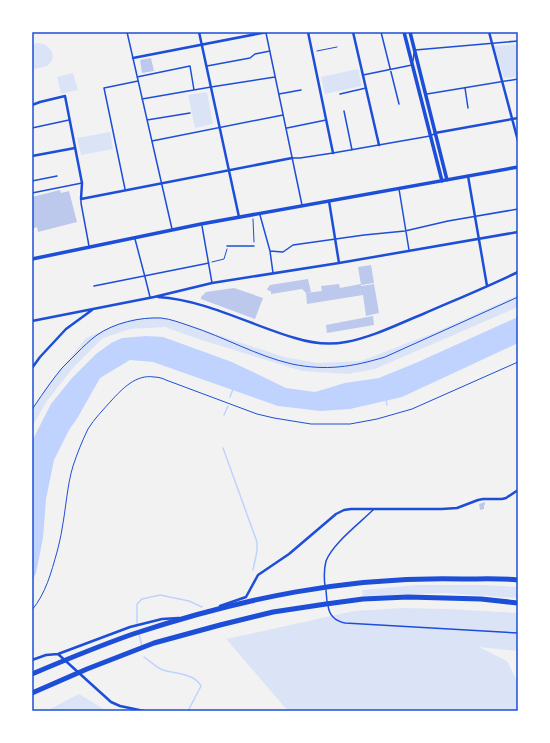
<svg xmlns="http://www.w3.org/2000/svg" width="550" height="743" font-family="'DM Sans',sans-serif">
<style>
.green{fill:#dbe4f7}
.water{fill:#bfd3fe}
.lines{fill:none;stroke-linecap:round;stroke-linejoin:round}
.stream{stroke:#bfd3fe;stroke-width:1.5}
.building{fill:#bdc9ec}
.path{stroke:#1d4ed8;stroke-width:1}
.service{stroke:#1d4ed8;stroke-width:1.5}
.minor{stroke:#1d4ed8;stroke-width:2.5}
.secondary{stroke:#1d4ed8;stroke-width:3.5}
.motorway{stroke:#1d4ed8;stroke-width:5}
.neatline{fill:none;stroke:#1d4ed8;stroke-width:1.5}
</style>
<rect width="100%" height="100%" fill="#f2f2f2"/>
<path class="green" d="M 37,43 C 49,43 59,56 48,65 C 44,68 37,68 32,69 L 32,45 Z
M 518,44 L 518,77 L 504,78 L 494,46 Z
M 358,69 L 362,86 L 325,94 L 321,77 Z
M 73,73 L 78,90 L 61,94 L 57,77 Z
M 207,92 L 213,124 L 195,128 L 188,95 Z
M 110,132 L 113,149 L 81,155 L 77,138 Z
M 518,295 L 518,307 L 375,369 L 348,374 L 302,371 L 198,339 L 165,327 L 130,329 L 103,338 L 73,368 L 47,401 L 32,427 L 32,410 L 45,389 L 86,338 L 118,324 L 133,319 L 157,317 L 179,322 L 284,357 L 317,363 L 361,361 L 436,332 Z
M 417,585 L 486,585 L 518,587 L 518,598 L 445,593 L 363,596 L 362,590 Z
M 403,608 L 448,609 L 518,613 L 518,651 L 479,647 L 507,661 L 517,681 L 518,682 L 518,711 L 288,711 L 226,639 L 354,611 Z
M 79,694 L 107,711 L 46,711 Z"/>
<path class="water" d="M 518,317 L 518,343 L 402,397 L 350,409 L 321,411 L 278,406 L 153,362 L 130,360 L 100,378 L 78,417 L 69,430 L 54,460 L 46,499 L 43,538 L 36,573 L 32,581 L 32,441 L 51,404 L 72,378 L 96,354 L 111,343 L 122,338 L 146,336 L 163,337 L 232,362 L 286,388 L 315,392 L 345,383 L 379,378 L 418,362 Z"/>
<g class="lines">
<path class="stream" d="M 230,397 L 233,389
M 386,399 L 387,405
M 224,415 L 228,406
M 223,448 L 257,542 L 257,551 L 253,570
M 137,623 L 137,604 L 142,599 L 160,595 L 189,601 L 202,607
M 139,634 L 142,646
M 144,657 C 150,661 157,668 163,670 C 176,674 194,673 201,686 L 188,711"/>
</g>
<path class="building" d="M 151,58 L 154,71 L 142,73 L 140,60 Z
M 60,190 L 61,193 L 69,191 L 77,222 L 38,232 L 37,227 L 32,229 L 32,197 Z
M 371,265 L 374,283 L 361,285 L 358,267 Z
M 308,279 L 311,292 L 306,293 L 302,289 L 271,294 L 271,291 L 269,291 L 267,289 L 270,285 Z
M 339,284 L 340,288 L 361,284 L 361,286 L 374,284 L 379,313 L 366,316 L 363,295 L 307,304 L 306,293 L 322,291 L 321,286 Z
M 234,288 L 263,298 L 255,319 L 201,299 L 201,297 L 206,292 Z
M 373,316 L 374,325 L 327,333 L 326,325 Z
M 485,502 L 485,505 L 484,505 L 484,509 L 480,510 L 479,504 Z"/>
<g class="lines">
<path class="path" d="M 317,51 L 337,47
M 253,219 L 254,242
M 212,262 L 224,259 L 227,249
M 32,410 L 35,405 C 44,392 52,380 62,368 C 67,363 72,358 77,353 C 83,347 90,340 97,335 C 114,323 140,317 161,318 C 171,319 181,323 190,326 C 224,337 257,356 292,364 C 326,371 352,367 385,357 L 518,297
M 32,610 C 46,593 51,573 57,552 C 59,544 61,536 62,529 C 66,508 67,486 73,466 C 77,454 82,441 88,429 C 94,419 103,410 111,401 C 122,389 136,374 154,377 C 158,377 162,378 166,380 L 257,414 L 274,418 L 311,424 L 350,424 L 377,419 L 412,409 L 518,362"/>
<path class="service" d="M 127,32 L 172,229
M 381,32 L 399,104
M 266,33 L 302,205
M 415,50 L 518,41
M 413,61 L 414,53
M 207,66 L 250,58 L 255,54 L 270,51
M 363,75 L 412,65
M 137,77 L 190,66 L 194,90
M 465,88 L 468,108
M 279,94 L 301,90
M 340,94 L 366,88
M 427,94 L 518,79
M 142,99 L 211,87 L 275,77
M 344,111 L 352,150
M 147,120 L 190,113
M 32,128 L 69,120
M 287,128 L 326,120
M 152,141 L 283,115
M 292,158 L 300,158 L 333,153 L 430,136 L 434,134
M 32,181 L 57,176
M 125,189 L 104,88 L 138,81
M 399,189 L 409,250
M 32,193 L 82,183
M 81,199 L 81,203 L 89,246
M 260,215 L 270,251 L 273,273
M 202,226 L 212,283
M 135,239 L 145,277 L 150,297
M 227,246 L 254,246
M 270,251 L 283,252 L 293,245 L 364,235 L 405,231 L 448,221 L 518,209
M 94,286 L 209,263
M 325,586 C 324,578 324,569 326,561 C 333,543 360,523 374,509
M 326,590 L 327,602
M 328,605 C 329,616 335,621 345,623 L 518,633"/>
<path class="minor" d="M 199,32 L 239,217
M 308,32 L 333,153
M 353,32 L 379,145
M 489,32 L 518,141
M 133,58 L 267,32
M 32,105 L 40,102 L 65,96 L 82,183 L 81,199 L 292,158
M 435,133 L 518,118
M 32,156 L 75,148
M 468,176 L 487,286
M 329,201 L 339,263
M 158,297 C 206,300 250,325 295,338 C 311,343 330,345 346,342 C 373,337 398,324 423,314 C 455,300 487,287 518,272
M 32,321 L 154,297 L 212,283 L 339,263 L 518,232
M 32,368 L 40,357 L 66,329 L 92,310
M 220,606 L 246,597 L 258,575 L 289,554 L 336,514 L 344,510 L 351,509 L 442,509 L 457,508 L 478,500 L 483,499 L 502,499 L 506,498 L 518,490
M 58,654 L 111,702 L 120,706 L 144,711
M 32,660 L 46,655 L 58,654 L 130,627 L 162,619 L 179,618"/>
<path class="secondary" d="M 404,32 L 442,181
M 410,32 L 447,180
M 32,259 L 201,224 L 518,167"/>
<path class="motorway" d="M 32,674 C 65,660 99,646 133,634 C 242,598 349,576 463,579 C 481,579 500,578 518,580
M 32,693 L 87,669 L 154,643 L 220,625 L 273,612 L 326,604 L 363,599 L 408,597 L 481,599 L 518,603"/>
</g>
<rect width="550" height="743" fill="none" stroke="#ffffff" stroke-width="66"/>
<rect x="33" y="33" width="484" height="677" class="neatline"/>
</svg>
